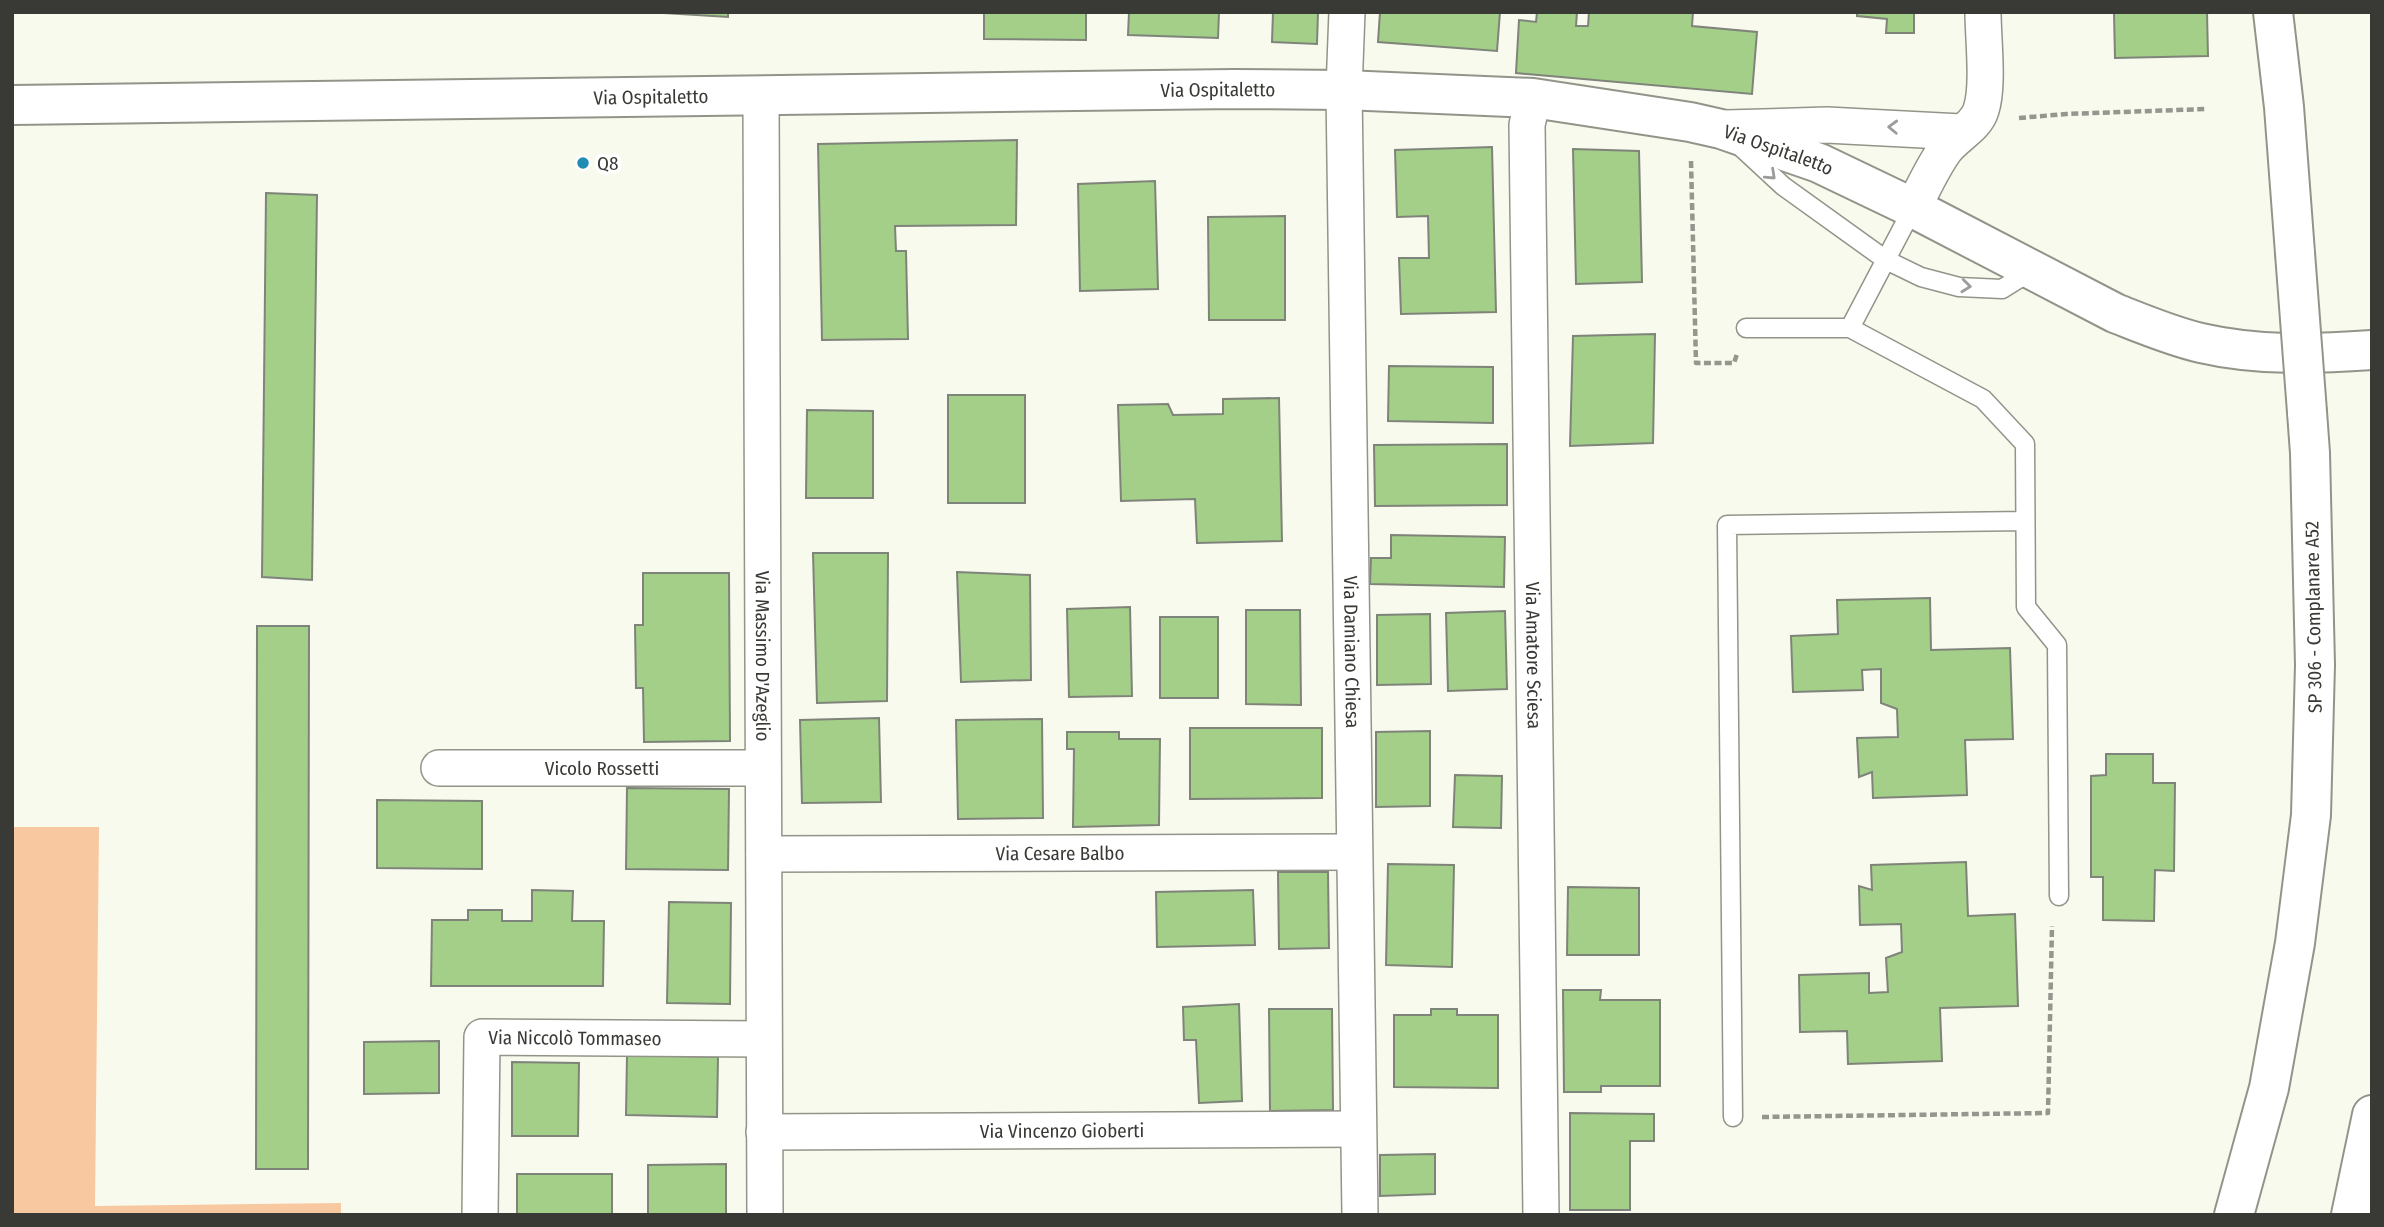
<svg xmlns="http://www.w3.org/2000/svg" width="2384" height="1227" font-family="'Fira Sans Condensed',sans-serif">
<style>
.green{fill:#f8c9a0}
.building{fill:#a4cf88;stroke:#7e847a;stroke-width:2}
.lines{fill:none;stroke-linecap:round;stroke-linejoin:round}
.lane-casing{stroke:#939489;stroke-width:21}
.street-casing{stroke:#939489;stroke-width:38}
.secondary-casing{stroke:#939489;stroke-width:42}
.highway-casing{stroke:#939489;stroke-width:42}
.path{stroke:#95968e;stroke-width:4.5;stroke-dasharray:7 3.5;stroke-linecap:butt}
.lane{stroke:#fff;stroke-width:18}
.street{stroke:#fff;stroke-width:35}
.secondary{stroke:#fff;stroke-width:38}
.highway{stroke:#fff;stroke-width:38}
.secondary-bridge-casing{stroke:#939489;stroke-width:42;stroke-linecap:butt}
.secondary-bridge{stroke:#fff;stroke-width:38}
.oneway{stroke:#9c9c9a}
.poi-dot{fill:#208cb2;stroke:#fff;stroke-width:2.5}
.labels{text-anchor:middle;stroke-width:7;stroke-linejoin:round;paint-order:stroke}
.street-label{font-size:19px;fill:#393935;stroke:#fff}
.poi-label{font-size:19px;fill:#393935;stroke:#fff;text-anchor:start}
</style>
<rect width="100%" height="100%" fill="#f9faee"/>
<path class="green" d="M 12,827 L 99,827 L 95,1206 L 341,1203 L 341,1215 L 12,1215 Z"/>
<path class="building" d="M 647,12 L 728,12 L 728,17 Z
M 984,12 L 1086,12 L 1086,40 L 984,39 Z
M 1129,12 L 1219,12 L 1218,38 L 1128,35 Z
M 1273,12 L 1318,12 L 1317,44 L 1272,42 Z
M 1380,12 L 1500,12 L 1497,51 L 1378,42 Z
M 1537,12 L 1577,12 L 1576,26 L 1588,26 L 1589,12 L 1693,12 L 1692,26 L 1757,32 L 1752,94 L 1516,73 L 1519,20 L 1536,22 Z
M 1857,12 L 1914,12 L 1914,33 L 1886,33 L 1887,19 L 1857,16 Z
M 2207,12 L 2208,56 L 2115,58 L 2114,13 Z
M 1017,140 L 1016,225 L 895,226 L 896,251 L 906,251 L 908,339 L 822,340 L 818,144 Z
M 1492,147 L 1496,312 L 1401,314 L 1399,258 L 1429,258 L 1428,216 L 1397,217 L 1395,150 Z
M 1573,149 L 1639,151 L 1642,282 L 1576,284 Z
M 1155,181 L 1158,289 L 1080,291 L 1078,184 Z
M 266,193 L 317,195 L 312,580 L 262,577 Z
M 1285,216 L 1285,320 L 1209,320 L 1208,217 Z
M 1655,334 L 1653,443 L 1570,446 L 1573,336 Z
M 1389,366 L 1493,367 L 1493,423 L 1388,421 Z
M 948,395 L 1025,395 L 1025,503 L 948,503 Z
M 1279,398 L 1282,541 L 1197,543 L 1195,499 L 1121,501 L 1118,405 L 1168,404 L 1173,415 L 1223,414 L 1223,399 Z
M 807,410 L 873,411 L 873,498 L 806,498 Z
M 1507,444 L 1507,505 L 1375,506 L 1374,445 Z
M 1391,535 L 1505,537 L 1504,587 L 1370,584 L 1371,558 L 1391,558 Z
M 813,553 L 888,553 L 887,701 L 817,703 Z
M 957,572 L 1030,575 L 1031,680 L 961,682 Z
M 643,573 L 729,573 L 730,741 L 644,742 L 643,688 L 636,688 L 635,625 L 643,625 Z
M 1930,598 L 1931,650 L 2010,648 L 2013,739 L 1965,740 L 1967,795 L 1873,798 L 1872,772 L 1859,777 L 1857,738 L 1898,737 L 1897,709 L 1881,703 L 1881,669 L 1862,670 L 1863,690 L 1793,692 L 1791,636 L 1838,634 L 1837,600 Z
M 1130,607 L 1132,696 L 1069,697 L 1067,609 Z
M 1246,610 L 1300,610 L 1301,705 L 1246,704 Z
M 1505,611 L 1507,689 L 1448,691 L 1446,613 Z
M 1430,614 L 1431,684 L 1377,685 L 1377,615 Z
M 1160,617 L 1218,617 L 1218,698 L 1160,698 Z
M 257,626 L 309,626 L 308,1169 L 256,1169 Z
M 879,718 L 881,802 L 802,803 L 800,720 Z
M 1042,719 L 1043,818 L 958,819 L 956,720 Z
M 1190,728 L 1322,728 L 1322,798 L 1190,799 Z
M 1430,731 L 1430,806 L 1376,807 L 1376,732 Z
M 1067,732 L 1119,732 L 1119,739 L 1160,739 L 1159,825 L 1073,827 L 1074,749 L 1067,749 Z
M 2106,754 L 2153,754 L 2153,783 L 2175,783 L 2174,871 L 2155,870 L 2154,921 L 2103,920 L 2103,877 L 2091,877 L 2091,776 L 2106,775 Z
M 1455,775 L 1502,776 L 1501,828 L 1453,827 Z
M 627,788 L 729,789 L 728,870 L 626,869 Z
M 377,800 L 482,801 L 482,869 L 377,868 Z
M 1966,862 L 1968,916 L 2015,914 L 2018,1006 L 1940,1008 L 1942,1061 L 1848,1064 L 1847,1031 L 1800,1032 L 1799,975 L 1869,973 L 1869,993 L 1888,992 L 1886,958 L 1902,952 L 1901,924 L 1860,925 L 1859,886 L 1872,890 L 1871,865 Z
M 1388,864 L 1454,865 L 1452,967 L 1386,965 Z
M 1278,872 L 1328,872 L 1329,948 L 1279,949 Z
M 1568,887 L 1639,888 L 1639,955 L 1567,955 Z
M 532,890 L 573,891 L 572,921 L 604,921 L 603,986 L 431,986 L 432,920 L 468,920 L 468,910 L 502,910 L 502,921 L 532,921 Z
M 1253,890 L 1255,945 L 1157,947 L 1156,892 Z
M 669,902 L 731,903 L 730,1004 L 667,1003 Z
M 1563,990 L 1601,990 L 1600,1000 L 1660,1000 L 1660,1086 L 1601,1086 L 1601,1092 L 1564,1092 Z
M 1239,1004 L 1242,1101 L 1199,1103 L 1196,1040 L 1184,1040 L 1183,1007 Z
M 1269,1009 L 1332,1009 L 1333,1110 L 1270,1111 Z
M 1431,1009 L 1457,1009 L 1457,1015 L 1498,1015 L 1498,1088 L 1394,1087 L 1394,1015 L 1431,1015 Z
M 439,1041 L 439,1093 L 364,1094 L 364,1042 Z
M 627,1055 L 718,1057 L 717,1117 L 626,1115 Z
M 512,1062 L 579,1063 L 578,1136 L 512,1136 Z
M 1570,1113 L 1654,1114 L 1654,1141 L 1630,1141 L 1630,1210 L 1570,1210 Z
M 1435,1154 L 1435,1194 L 1380,1196 L 1380,1155 Z
M 726,1164 L 726,1215 L 648,1215 L 648,1165 Z
M 517,1174 L 612,1174 L 612,1215 L 517,1215 Z"/>
<g class="lines">
<defs>
<path id="lane" d="M 1742,148 L 1783,186 L 1847,232 L 1886,260 L 1921,277 L 1959,287 L 2002,289 L 2031,271
M 1746,328 L 1850,328 L 1913,208
M 1850,328 L 1983,399 L 2025,444 L 2026,607 L 2057,645 L 2059,896
M 1733,1117 L 1727,525 L 2025,521"/>
<g id="street">
<path id="s1" d="M 1347,12 L 1344,90 L 1360,1215"/>
<path id="s2" d="M 761,96 L 765,1215"/>
<path id="s3" d="M 1533,98 L 1527,125 L 1541,1215"/>
<path d="M 1727,128 L 1827,125 L 1961,132"/>
<path d="M 1913,208 C 1923,189 1932,168 1945,150 C 1955,136 1976,127 1981,110 C 1989,86 1983,39 1983,12"/>
<path id="s4" d="M 439,768 L 763,768"/>
<path id="s5" d="M 764,854 L 1354,852"/>
<path id="s6" d="M 764,1132 L 1358,1129"/>
<path id="s7" d="M 480,1215 L 482,1037 L 763,1039"/>
</g>
<g id="secondary">
<path d="M 2273,12 L 2284,107 L 2295,253"/>
<path id="s8" d="M 12,105 L 1234,89 L 1344,90 L 1533,98 L 1690,122 L 1721,129 L 1819,163 L 1913,208 L 2115,313 C 2143,324 2171,336 2201,343 C 2257,356 2315,354 2372,350"/>
<path d="M 2234,1215 L 2269,1088 L 2295,943 L 2311,815 L 2315,665 L 2310,453 L 2307,412"/>
</g>
<path id="highway" d="M 2351,1215 L 2372,1115"/>
</defs>
<use href="#lane" class="lane-casing"/>
<use href="#street" class="street-casing"/>
<use href="#secondary" class="secondary-casing"/>
<use href="#highway" class="highway-casing"/>
<path class="path" d="M 2019,118 L 2066,114 L 2207,109
M 1691,161 L 1696,363 L 1734,363 L 1737,354
M 1762,1117 L 2048,1113 L 2052,926"/>
<use href="#lane" class="lane"/>
<use href="#street" class="street"/>
<use href="#secondary" class="secondary"/>
<use href="#highway" class="highway"/>
<defs>
<path id="secondary-bridge" d="M 2295,253 L 2307,412"/>
</defs>
<use href="#secondary-bridge" class="secondary-bridge-casing"/>
<use href="#secondary-bridge" class="secondary-bridge"/>
</g>
<defs><path id="oneway-chevron" d="M-2-3.5L2.5 0L-2 3.5" fill="none" stroke-width="1.6" stroke-linecap="round" stroke-linejoin="round" transform="scale(1.75)"/></defs>
<g class="oneway">
<use href="#oneway-chevron" transform="translate(1893 127) rotate(-178)"/>
<use href="#oneway-chevron" transform="translate(1771 175) rotate(43)"/>
<use href="#oneway-chevron" transform="translate(1966 286) rotate(6)"/>
</g>
<circle class="poi-dot" cx="583" cy="163" r="7"/>
<g class="labels">
<g class="street-label">
<text dy="7" stroke="none"><textPath href="#s8" startOffset="1206">Via Ospitaletto</textPath></text>
<text dy="7" stroke="none"><textPath href="#s8" startOffset="639">Via Ospitaletto</textPath></text>
<text dy="7" stroke="none"><textPath href="#s8" startOffset="1773">Via Ospitaletto</textPath></text>
<text transform="translate(2313 617) rotate(-91)" y="7">SP 306 - Complanare A52</text>
<text dy="7" stroke="none"><textPath href="#s1" startOffset="640">Via Damiano Chiesa</textPath></text>
<text dy="7" stroke="none"><textPath href="#s2" startOffset="560">Via Massimo D'Azeglio</textPath></text>
<text dy="7" stroke="none"><textPath href="#s3" startOffset="558">Via Amatore Sciesa</textPath></text>
<text dy="7" stroke="none"><textPath href="#s4" startOffset="163">Vicolo Rossetti</textPath></text>
<text dy="7" stroke="none"><textPath href="#s5" startOffset="296">Via Cesare Balbo</textPath></text>
<text dy="7" stroke="none"><textPath href="#s7" startOffset="271">Via Niccolò Tommaseo</textPath></text>
<text dy="7" stroke="none"><textPath href="#s6" startOffset="298">Via Vincenzo Gioberti</textPath></text>
</g>
<g class="poi-label">
<text x="597" y="170">Q8</text>
</g>
</g>
<rect width="2384" height="1227" fill="none" stroke="#393935" stroke-width="28"/>
</svg>
